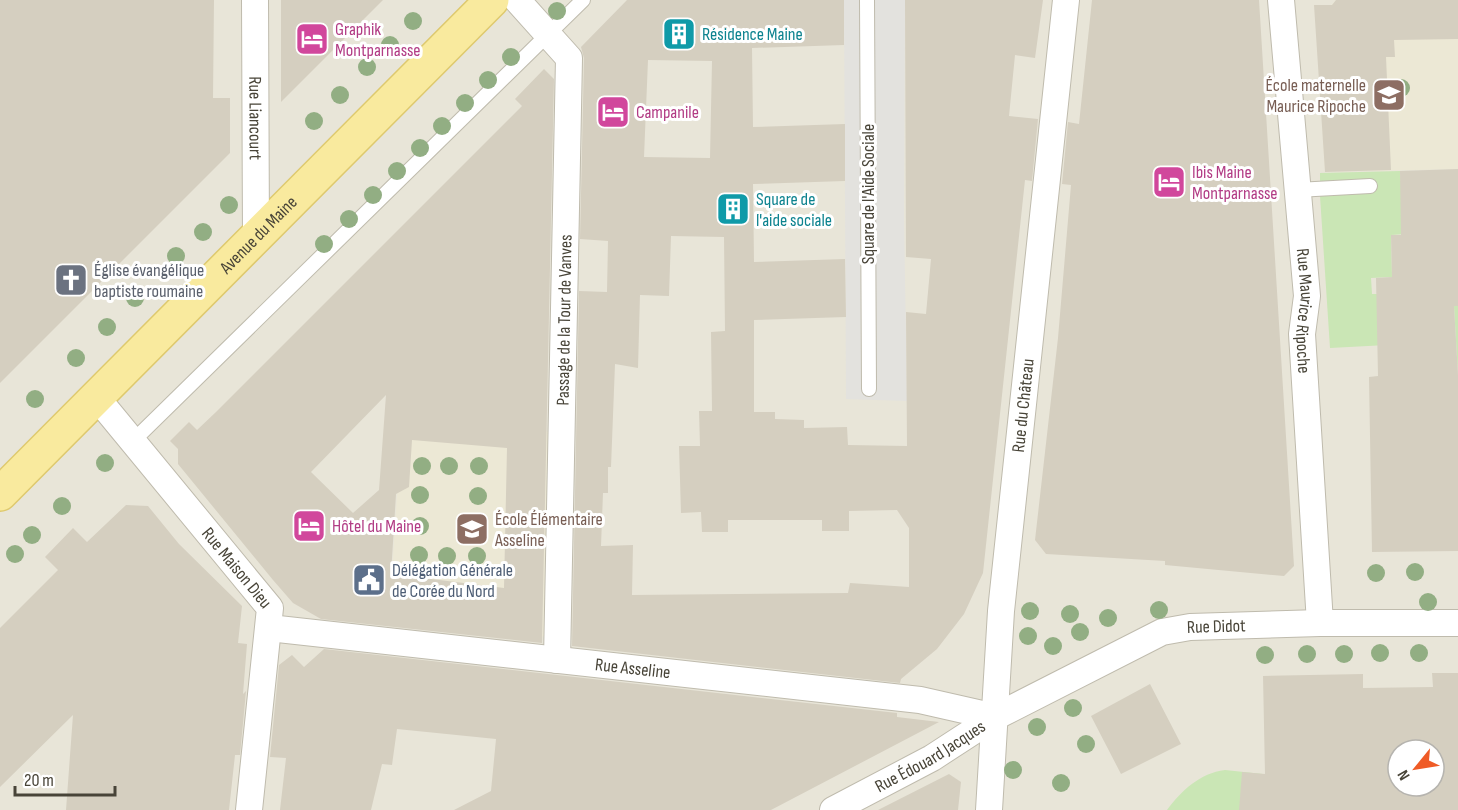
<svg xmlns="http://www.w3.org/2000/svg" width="1458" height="810" font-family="'Sofia Sans Condensed',sans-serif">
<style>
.residential{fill:#e8e5d8;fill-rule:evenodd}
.education{fill:#ece8d5}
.green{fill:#cae6b5}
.parking{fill:#e3e2de}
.building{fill:#d5cfc0;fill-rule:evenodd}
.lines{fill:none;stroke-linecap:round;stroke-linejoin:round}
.lane-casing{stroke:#bfbbad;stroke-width:16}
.street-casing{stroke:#bfbbad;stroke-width:28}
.primary-casing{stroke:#dec96e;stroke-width:36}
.lane{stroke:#fff;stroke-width:14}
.street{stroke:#fff;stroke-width:26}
.primary{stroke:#f9ea9e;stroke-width:33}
.tree{fill:#92ae83}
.labels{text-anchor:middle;stroke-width:6;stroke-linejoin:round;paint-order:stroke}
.hotel-label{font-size:18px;fill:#b23c85;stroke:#fff;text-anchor:start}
.culture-label{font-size:18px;fill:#0d838f;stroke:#fff;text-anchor:start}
.education-label{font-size:18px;fill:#785e54;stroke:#fff;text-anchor:end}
.street-label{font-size:18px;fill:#484438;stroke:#fff}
.worship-label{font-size:18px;fill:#5b616d;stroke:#fff;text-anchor:start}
.service-label{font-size:18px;fill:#4e5e75;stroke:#fff;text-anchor:start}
</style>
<rect width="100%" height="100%" fill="#f4f2ea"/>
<path class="residential" d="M 0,0 L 1458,0 L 1458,810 L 0,810 ZM 1398,750 L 1434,750 L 1434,786 L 1398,786 Z"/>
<path class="education" d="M 1336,0 L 1458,0 L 1458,169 L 1325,172 L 1315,10 L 1319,5 L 1331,5 Z
M 402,419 L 553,432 L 548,637 L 389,619 Z"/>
<path class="green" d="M 1400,171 L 1406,234 L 1391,235 L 1392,277 L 1371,278 L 1372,294 L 1377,294 L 1425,343 L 1330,348 L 1320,196 L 1369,193 L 1369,180 L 1320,182 L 1320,173 Z
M 1454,306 L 1458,306 L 1458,375 Z
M 1225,770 L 1458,795 L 1458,810 L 1167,810 C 1181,791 1200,773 1225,770 Z"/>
<path class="parking" d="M 844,0 L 905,0 L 904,217 L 907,401 L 846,399 Z"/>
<path class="building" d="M 0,0 L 214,0 L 213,98 L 230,98 L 230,153 L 0,383 Z
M 281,0 L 383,0 L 281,102 Z
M 627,0 L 844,0 L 844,45 L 752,48 L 753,127 L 845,124 L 845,181 L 753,184 L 754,262 L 845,259 L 846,317 L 754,320 L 754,412 L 775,412 L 775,419 L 804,420 L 804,428 L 847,427 L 848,445 L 907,446 L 906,312 L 926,314 L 931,259 L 906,257 L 905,0 L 1043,0 L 1035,58 L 1015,55 L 1009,116 L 1038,119 L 1032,181 L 1025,180 L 983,573 L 964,614 L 937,649 L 901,679 L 900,683 L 572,646 L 579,291 L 607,292 L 608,241 L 580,239 L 584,58 L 581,47 ZM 648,60 L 712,61 L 710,158 L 644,157 ZM 671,236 L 724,237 L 725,331 L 711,332 L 712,411 L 699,411 L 700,446 L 679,446 L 681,513 L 701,512 L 702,532 L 728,532 L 728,520 L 822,520 L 822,531 L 849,531 L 849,511 L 897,510 L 909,528 L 909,587 L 850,583 L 848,593 L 632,595 L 633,545 L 601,546 L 603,493 L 608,493 L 608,467 L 611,467 L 615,364 L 638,368 L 640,295 L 669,296 Z
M 1092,0 L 1259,0 L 1294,566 L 1284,576 L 1165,565 L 1165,561 L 1046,554 L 1035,540 L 1058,338 L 1071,185 L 1062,184 L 1068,122 L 1079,124 Z
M 1336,0 L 1458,0 L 1458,39 L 1394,40 L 1395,57 L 1386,57 L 1391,170 L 1325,172 L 1314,5 L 1332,5 Z
M 544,69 L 554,79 L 542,643 L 321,619 L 293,603 L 273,580 L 178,464 L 178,449 L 170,441 L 189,422 L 197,430 L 216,412 L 522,106 L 515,99 ZM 386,395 L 379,490 L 353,513 L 311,472 ZM 412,440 L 507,448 L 504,588 L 391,574 L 396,494 L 409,487 Z
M 1458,169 L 1458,306 L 1454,306 L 1458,375 L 1458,551 L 1372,552 L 1369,377 L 1378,376 L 1376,278 L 1392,277 L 1391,235 L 1401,235 L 1400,171 Z
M 126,505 L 148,506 L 179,544 L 242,606 L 238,643 L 247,644 L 243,694 L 246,691 L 240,755 L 235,755 L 229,810 L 66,810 L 73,715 L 0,787 L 0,628 L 58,570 L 45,557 L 73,528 L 87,542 Z
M 324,649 L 897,713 L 897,717 L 939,722 L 771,810 L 454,810 L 491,791 L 496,739 L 397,729 L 392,765 L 382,764 L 371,810 L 280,810 L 286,758 L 270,757 L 279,665 L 292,655 L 304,667 Z
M 1432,673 L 1458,673 L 1458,810 L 1239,810 L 1242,772 L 1265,774 L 1263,676 L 1363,674 L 1363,688 L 1433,687 ZM 1398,750 L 1434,750 L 1434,786 L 1398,786 Z
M 1150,684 L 1181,744 L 1121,774 L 1091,716 Z
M 949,774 L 961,782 L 958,810 L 878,810 Z"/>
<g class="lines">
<defs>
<path id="lane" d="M 867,0 L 869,389
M 1297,190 L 1370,186
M 133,441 L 583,0"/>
<g id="street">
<path id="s1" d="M 255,0 L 256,237"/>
<path d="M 517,0 L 569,58 L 557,660"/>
<path id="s2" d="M 1281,0 L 1307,296 L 1302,334 L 1320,623"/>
<path id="s3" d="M 97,398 L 270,608 L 249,810"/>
<path id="s4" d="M 269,628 L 920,700 L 995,717"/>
<path id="s5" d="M 833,810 L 932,758 L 995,717 L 1162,632 L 1190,627 L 1320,623 L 1458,623"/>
<path id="s6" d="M 989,810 L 1001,611 L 1066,0"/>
</g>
<g id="primary">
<path id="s7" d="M 0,494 L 492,0"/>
</g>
</defs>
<use href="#lane" class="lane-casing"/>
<use href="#street" class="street-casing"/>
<use href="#primary" class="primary-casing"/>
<use href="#lane" class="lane"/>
<use href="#street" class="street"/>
<use href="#primary" class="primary"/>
</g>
<g class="tree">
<circle cx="557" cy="11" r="9"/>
<circle cx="413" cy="21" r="9"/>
<circle cx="390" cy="45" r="9"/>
<circle cx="511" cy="57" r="9"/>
<circle cx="367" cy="67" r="9"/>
<circle cx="488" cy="80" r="9"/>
<circle cx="1401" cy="88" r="9"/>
<circle cx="340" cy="95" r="9"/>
<circle cx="465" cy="103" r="9"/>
<circle cx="314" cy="121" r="9"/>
<circle cx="442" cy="126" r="9"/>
<circle cx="420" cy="148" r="9"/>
<circle cx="397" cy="171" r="9"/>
<circle cx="373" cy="195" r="9"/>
<circle cx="229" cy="205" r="9"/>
<circle cx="349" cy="219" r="9"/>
<circle cx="203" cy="232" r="9"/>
<circle cx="324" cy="244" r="9"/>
<circle cx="176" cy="256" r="9"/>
<circle cx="135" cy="298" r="9"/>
<circle cx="107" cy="327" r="9"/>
<circle cx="76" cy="358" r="9"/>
<circle cx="35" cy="399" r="9"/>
<circle cx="105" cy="463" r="9"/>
<circle cx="422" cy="466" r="9"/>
<circle cx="449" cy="466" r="9"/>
<circle cx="479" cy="466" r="9"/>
<circle cx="420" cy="495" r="9"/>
<circle cx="478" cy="496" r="9"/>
<circle cx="62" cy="506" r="9"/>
<circle cx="420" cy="526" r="9"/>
<circle cx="477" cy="527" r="9"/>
<circle cx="32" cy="535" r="9"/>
<circle cx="15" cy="554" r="9"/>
<circle cx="419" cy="555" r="9"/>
<circle cx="447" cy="556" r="9"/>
<circle cx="477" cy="556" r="9"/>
<circle cx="1415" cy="572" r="9"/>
<circle cx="1376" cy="573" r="9"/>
<circle cx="1428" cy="602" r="9"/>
<circle cx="1159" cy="610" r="9"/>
<circle cx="1030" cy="611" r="9"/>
<circle cx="1070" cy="614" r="9"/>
<circle cx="1108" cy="618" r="9"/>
<circle cx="1080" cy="632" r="9"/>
<circle cx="1028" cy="636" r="9"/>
<circle cx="1053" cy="646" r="9"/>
<circle cx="1380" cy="653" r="9"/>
<circle cx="1419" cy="653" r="9"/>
<circle cx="1307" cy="654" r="9"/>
<circle cx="1344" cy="654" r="9"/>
<circle cx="1265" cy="655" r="9"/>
<circle cx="1073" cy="708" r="9"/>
<circle cx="1037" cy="727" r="9"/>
<circle cx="1086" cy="744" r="9"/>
<circle cx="1013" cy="770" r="9"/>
<circle cx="1061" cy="783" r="9"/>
</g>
<defs>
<symbol id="building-square" viewBox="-11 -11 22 22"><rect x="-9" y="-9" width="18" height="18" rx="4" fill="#0f9aa8" stroke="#fff"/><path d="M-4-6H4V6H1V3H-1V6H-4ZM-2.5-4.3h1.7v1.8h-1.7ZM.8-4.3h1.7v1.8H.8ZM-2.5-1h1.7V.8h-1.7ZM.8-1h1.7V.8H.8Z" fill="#fff"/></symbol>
<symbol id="hotel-square" viewBox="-11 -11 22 22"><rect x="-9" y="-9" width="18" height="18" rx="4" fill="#d1479c" stroke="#fff"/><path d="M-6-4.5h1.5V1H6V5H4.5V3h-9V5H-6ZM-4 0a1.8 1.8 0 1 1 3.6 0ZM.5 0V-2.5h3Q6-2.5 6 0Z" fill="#fff"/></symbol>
<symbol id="school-square" viewBox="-11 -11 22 22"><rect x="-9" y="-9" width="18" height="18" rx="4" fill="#8d6e63" stroke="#fff"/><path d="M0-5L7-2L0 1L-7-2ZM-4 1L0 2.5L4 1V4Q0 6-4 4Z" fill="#fff"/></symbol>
<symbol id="church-square" viewBox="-11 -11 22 22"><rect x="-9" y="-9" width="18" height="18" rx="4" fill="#6b7280" stroke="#fff"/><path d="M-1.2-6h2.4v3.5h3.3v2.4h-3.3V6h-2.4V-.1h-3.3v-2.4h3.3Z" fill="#fff"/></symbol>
<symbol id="civic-square" viewBox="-11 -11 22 22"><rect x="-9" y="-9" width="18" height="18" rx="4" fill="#5c6f8a" stroke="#fff"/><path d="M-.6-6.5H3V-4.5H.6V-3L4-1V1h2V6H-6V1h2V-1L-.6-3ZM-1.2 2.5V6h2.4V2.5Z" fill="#fff"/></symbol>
</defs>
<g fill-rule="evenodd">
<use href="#building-square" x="660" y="15" width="38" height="38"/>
<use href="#hotel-square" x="293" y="20" width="38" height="38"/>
<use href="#school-square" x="1370" y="76" width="38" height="38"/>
<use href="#hotel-square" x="594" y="93" width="38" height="38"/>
<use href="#hotel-square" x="1150" y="163" width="38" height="38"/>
<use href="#building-square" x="714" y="190" width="38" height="38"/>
<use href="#church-square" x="52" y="261" width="38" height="38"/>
<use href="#hotel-square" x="290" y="507" width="38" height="38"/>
<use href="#school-square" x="453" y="510" width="38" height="38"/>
<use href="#civic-square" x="350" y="561" width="38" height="38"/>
</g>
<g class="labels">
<g class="hotel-label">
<text x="335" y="35">Graphik<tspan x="335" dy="21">Montparnasse</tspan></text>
<text x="636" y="118">Campanile</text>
<text x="1192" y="178">Ibis Maine<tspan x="1192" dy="21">Montparnasse</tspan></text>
<text x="332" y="532">Hôtel du Maine</text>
</g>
<g class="culture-label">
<text x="702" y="40">Résidence Maine</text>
<text x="756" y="205">Square de<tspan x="756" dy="21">l'aide sociale</tspan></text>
</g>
<g class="education-label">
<text x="1366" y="91">École maternelle<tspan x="1366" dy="21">Maurice Ripoche</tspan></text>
<text x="495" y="525" text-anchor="start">École Élémentaire<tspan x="495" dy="21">Asseline</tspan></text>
</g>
<g class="street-label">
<text dy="6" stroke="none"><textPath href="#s1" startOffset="118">Rue Liancourt</textPath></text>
<text transform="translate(868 194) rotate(-90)" y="6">Square de l'Aide Sociale</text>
<text dy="6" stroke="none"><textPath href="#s7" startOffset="366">Avenue du Maine</textPath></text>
<text dy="6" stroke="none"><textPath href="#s2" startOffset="312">Rue Maurice Ripoche</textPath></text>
<text transform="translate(564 320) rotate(-89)" y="6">Passage de la Tour de Vanves</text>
<text dy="6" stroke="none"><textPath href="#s6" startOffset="406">Rue du Château</textPath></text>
<text dy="6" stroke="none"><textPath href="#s3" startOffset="220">Rue Maison Dieu</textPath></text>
<text dy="6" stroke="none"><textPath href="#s5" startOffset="429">Rue Didot</textPath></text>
<text dy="6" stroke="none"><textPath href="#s4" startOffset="366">Rue Asseline</textPath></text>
<text dy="6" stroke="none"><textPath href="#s5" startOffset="111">Rue Édouard Jacques</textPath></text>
</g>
<g class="worship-label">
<text x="94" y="276">Église évangélique<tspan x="94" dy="21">baptiste roumaine</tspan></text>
</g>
<g class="service-label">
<text x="392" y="576">Délégation Générale<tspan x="392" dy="21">de Corée du Nord</tspan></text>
</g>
</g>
<g transform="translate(1416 768) rotate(240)"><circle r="28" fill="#ffffff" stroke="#b6b4af" stroke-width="1.5"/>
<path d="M0-4.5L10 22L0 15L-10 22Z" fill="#ef5b26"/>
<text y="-9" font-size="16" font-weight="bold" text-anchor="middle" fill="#484438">N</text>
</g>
<path d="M15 786v9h100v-9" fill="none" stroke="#484438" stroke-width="3"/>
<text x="24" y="786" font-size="18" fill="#484438" stroke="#ffffff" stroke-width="4.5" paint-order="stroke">20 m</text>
</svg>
